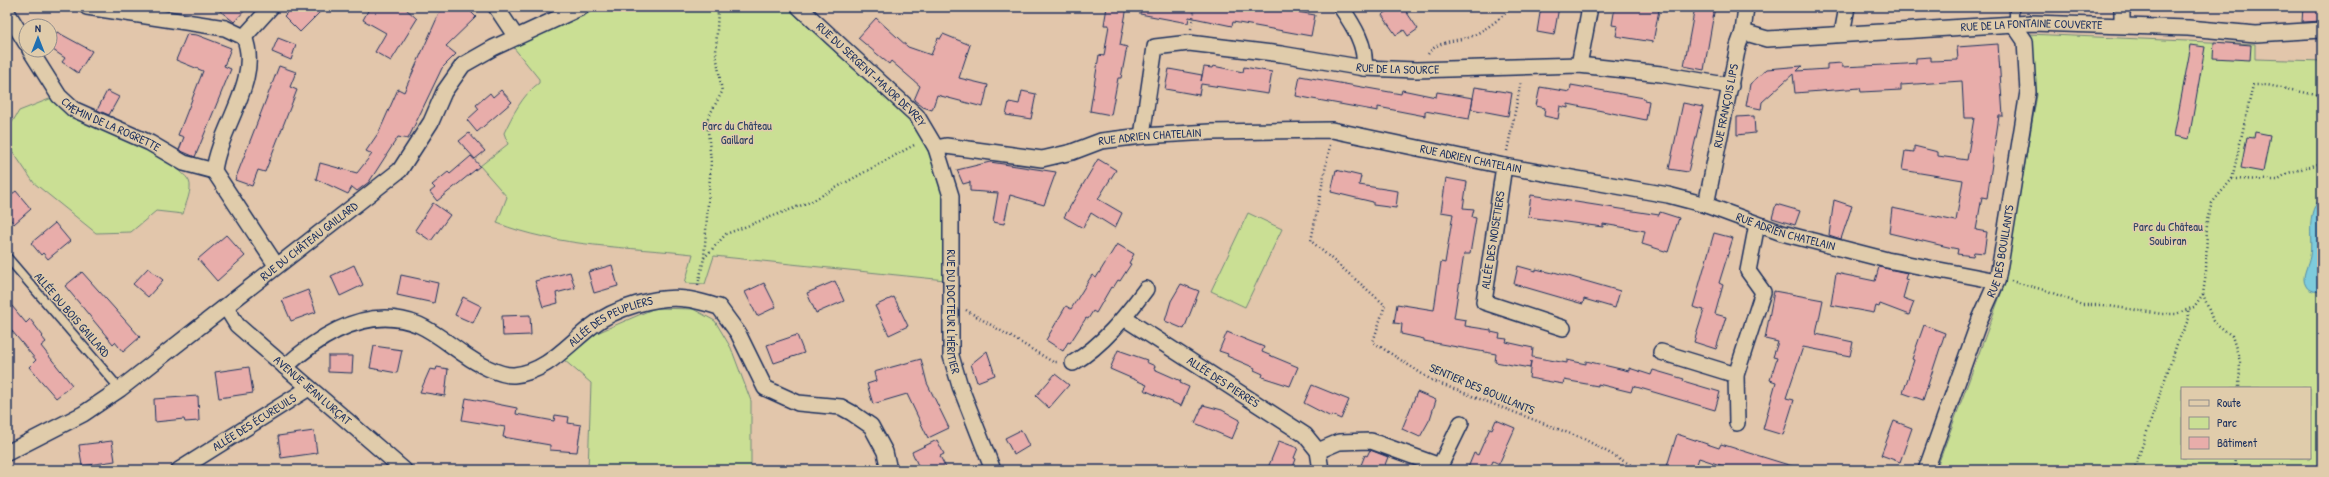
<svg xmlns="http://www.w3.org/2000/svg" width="2329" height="477" font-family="'Patrick Hand',sans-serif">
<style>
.green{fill:#cadf94;stroke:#728779;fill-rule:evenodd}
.water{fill:#7dcbdc;stroke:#568daa}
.building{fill:#e8adaa;stroke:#1b2f5e}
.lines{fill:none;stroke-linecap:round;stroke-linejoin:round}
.lane-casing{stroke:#1b2f5e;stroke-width:11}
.street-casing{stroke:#1b2f5e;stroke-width:18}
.path{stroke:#1b2f5e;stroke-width:2.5;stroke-dasharray:1 3;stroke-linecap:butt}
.lane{stroke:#e0ccab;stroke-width:8}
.street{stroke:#e0ccab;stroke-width:15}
.labels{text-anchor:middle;stroke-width:3;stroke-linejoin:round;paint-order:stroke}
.street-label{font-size:12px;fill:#1b2f5e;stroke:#e0ccab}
.park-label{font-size:12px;fill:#2c4163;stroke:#e0ccab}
</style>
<rect width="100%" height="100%" fill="#e2c6ab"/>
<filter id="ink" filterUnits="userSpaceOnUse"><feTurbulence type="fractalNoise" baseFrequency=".025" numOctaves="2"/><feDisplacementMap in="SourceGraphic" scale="8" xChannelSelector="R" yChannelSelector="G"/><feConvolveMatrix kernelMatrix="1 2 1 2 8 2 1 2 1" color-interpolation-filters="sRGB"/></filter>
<g filter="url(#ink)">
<path class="green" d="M 596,7 L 790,7 L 797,17 L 912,122 L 932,158 L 945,197 L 945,280 L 714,256 L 705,284 L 685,283 L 693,254 C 629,247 557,247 497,223 L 507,197 L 480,166 L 508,144 L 504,133 C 512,116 523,94 539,83 L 539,79 L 510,43 L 596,10 Z
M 2028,34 L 2255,44 L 2255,59 L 2322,61 L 2322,470 L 1936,470 L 2003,288 L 2037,95 ZM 2182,388 L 2310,388 L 2310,458 L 2182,458 Z
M 52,98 C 79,112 177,159 189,181 C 193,189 185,205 183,214 L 156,211 L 131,232 L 96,233 L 34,183 L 7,143 L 7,131 L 19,111 Z
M 1248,213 L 1282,229 L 1245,307 L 1211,291 Z
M 655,308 L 693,309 L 715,321 L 731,348 L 751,401 L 751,470 L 588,470 L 591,383 L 564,360 L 597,333 Z"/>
<path class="water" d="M 2322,198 L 2322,292 C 2316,291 2309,292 2306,286 C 2300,277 2309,265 2310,256 C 2313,238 2305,210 2322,198 Z"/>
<path class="building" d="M 215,7 L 248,7 L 234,22 Z
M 293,7 L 325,7 L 300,32 L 284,16 Z
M 370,7 L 404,7 L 417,19 L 391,61 L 375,52 L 386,33 L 363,20 Z
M 442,7 L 466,7 L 476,17 L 446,46 L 456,54 L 442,68 L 408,139 L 398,137 L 369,182 L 357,191 L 352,187 L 348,194 L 316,179 L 320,163 L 357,173 L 372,154 L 366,151 L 379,132 L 398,89 L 404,92 Z
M 1107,7 L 1127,7 L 1120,45 L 1127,47 L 1121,78 L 1118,78 L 1111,115 L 1090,111 L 1099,55 L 1104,56 L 1109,25 L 1104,25 Z
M 1140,7 L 1267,7 L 1315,15 L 1311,36 L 1233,22 L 1232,26 L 1189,17 L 1188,23 L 1140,14 Z
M 1394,7 L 1403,7 L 1418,29 L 1408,36 L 1404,30 L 1396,35 L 1382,15 Z
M 1541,7 L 1559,7 L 1554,35 L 1537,32 Z
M 1615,7 L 1643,7 L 1659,10 L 1653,42 L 1616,36 L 1618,26 L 1612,25 Z
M 1695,7 L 1715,7 L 1704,70 L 1684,66 Z
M 2303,7 L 2322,7 L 2322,21 L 2302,22 Z
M 876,18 L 908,47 L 931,55 L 938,38 L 940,39 L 943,34 L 970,45 L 959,78 L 988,85 L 983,107 L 937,95 L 932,110 L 923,107 L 914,100 L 920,86 L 891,61 L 889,64 L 858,38 Z
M 57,32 L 92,51 L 78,73 L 62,62 L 65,58 L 50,48 L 50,43 Z
M 187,34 L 197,35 L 231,48 L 224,66 L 231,69 L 195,157 L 179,150 L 184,137 L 178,135 L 203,71 L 176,60 Z
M 278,38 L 296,45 L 291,60 L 272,52 Z
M 2214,42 L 2251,45 L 2250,60 L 2213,58 Z
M 1998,44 L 2003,116 L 1999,116 L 1987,198 L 1982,197 L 1976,230 L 1987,232 L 1984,253 L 1974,252 L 1973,256 L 1957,254 L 1958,249 L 1948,247 L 1889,233 L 1892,208 L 1956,221 L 1963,180 L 1902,170 L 1905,151 L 1914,152 L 1914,146 L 1938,152 L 1938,156 L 1967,160 L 1974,118 L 1964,118 L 1962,81 L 1901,85 L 1901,90 L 1861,92 L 1860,88 L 1795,93 L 1793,74 L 1762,102 L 1761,109 L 1746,106 L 1750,84 L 1767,69 L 1802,66 L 1797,71 L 1827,69 L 1827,64 L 1842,63 L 1842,67 L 1906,64 L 1916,63 L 1916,58 L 1931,57 L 1931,61 L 1958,60 L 1957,47 Z
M 2191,45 L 2205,47 L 2189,139 L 2174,136 Z
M 279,66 L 296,72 L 290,87 L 297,90 L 265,172 L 258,170 L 252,186 L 235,180 Z
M 1213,66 L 1243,72 L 1244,67 L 1272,72 L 1268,94 L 1201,84 L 1199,95 L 1165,89 L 1169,69 L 1202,75 L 1201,81 L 1204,67 L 1212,68 Z
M 1300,76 L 1401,94 L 1402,90 L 1436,97 L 1437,92 L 1473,98 L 1469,119 L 1425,111 L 1425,116 L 1378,107 L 1378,111 L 1296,96 Z
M 1571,85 L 1644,98 L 1644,100 L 1649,101 L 1646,120 L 1568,104 L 1568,108 L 1560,106 L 1558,119 L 1544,116 L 1545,108 L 1536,106 L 1540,87 L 1570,92 Z
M 1475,87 L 1512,93 L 1508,116 L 1471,109 Z
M 501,90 L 512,102 L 477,132 L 467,120 L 479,109 L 476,105 L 490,93 L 493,97 Z
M 107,91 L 119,97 L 109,115 L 97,110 Z
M 1022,91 L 1036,94 L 1031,119 L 1006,115 L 1009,102 L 1019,104 Z
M 1683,103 L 1703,107 L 1688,172 L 1669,169 Z
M 1754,116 L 1755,133 L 1737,135 L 1737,117 Z
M 2255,132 L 2270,135 L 2263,172 L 2241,168 L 2247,137 L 2254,138 Z
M 469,133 L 485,151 L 475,159 L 459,141 Z
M 471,156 L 480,166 L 437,201 L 430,192 L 435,188 L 432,185 L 448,172 L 450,174 Z
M 1098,159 L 1116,170 L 1098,199 L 1122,213 L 1115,228 L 1091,213 L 1083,228 L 1064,217 Z
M 990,162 L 1056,172 L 1044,205 L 1010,195 L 1004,224 L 993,222 L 998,193 L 970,191 L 970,182 L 963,184 L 957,170 Z
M 1336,170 L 1361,176 L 1359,185 L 1398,191 L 1396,208 L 1373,205 L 1373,202 L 1331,192 Z
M 1446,178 L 1467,182 L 1463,208 L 1474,209 L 1472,217 L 1476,218 L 1470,254 L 1464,254 L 1454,318 L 1466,320 L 1465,326 L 1491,330 L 1491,332 L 1500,334 L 1499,338 L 1507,339 L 1506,342 L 1533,348 L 1532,357 L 1567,363 L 1567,360 L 1586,364 L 1586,361 L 1629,371 L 1629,368 L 1651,375 L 1653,370 L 1684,379 L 1683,381 L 1720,392 L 1715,410 L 1633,386 L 1631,392 L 1598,384 L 1598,386 L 1564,380 L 1563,384 L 1529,378 L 1531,361 L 1530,368 L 1495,362 L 1496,354 L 1424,341 L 1424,339 L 1401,334 L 1402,324 L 1394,323 L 1397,304 L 1434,310 L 1441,262 L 1445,263 L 1453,214 L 1441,212 Z
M 16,191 L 31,209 L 14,224 L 7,215 L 7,198 Z
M 1531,195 L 1659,215 L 1660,212 L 1679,218 L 1668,252 L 1642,244 L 1645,231 L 1603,224 L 1603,227 L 1528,217 Z
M 1834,200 L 1852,206 L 1841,239 L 1829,235 Z
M 433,203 L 450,215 L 431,241 L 415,230 Z
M 1776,204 L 1800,211 L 1795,225 L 1772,218 Z
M 55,223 L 70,241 L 48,259 L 43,253 L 41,255 L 31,243 Z
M 1714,233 L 1733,238 L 1719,283 L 1723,285 L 1715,314 L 1726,317 L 1716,349 L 1694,342 L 1704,310 L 1693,307 Z
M 226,235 L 245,256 L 217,281 L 198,259 Z
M 1117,244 L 1134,254 L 1129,263 L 1131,264 L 1120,281 L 1118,280 L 1113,288 L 1111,287 L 1096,313 L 1093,311 L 1088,319 L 1086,318 L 1070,343 L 1068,342 L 1063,351 L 1046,340 L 1066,306 L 1071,309 L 1092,275 L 1096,278 Z
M 354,265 L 363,285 L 340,296 L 331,276 Z
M 612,265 L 618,286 L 594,293 L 588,272 Z
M 1518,266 L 1536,271 L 1536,269 L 1553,273 L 1554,272 L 1620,291 L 1615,308 L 1584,299 L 1583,304 L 1514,284 Z
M 1879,267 L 1907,273 L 1905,279 L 1908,280 L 1903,298 L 1914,302 L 1909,315 L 1880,304 L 1879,307 L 1876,306 L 1874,313 L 1831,305 L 1836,273 L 1875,281 Z
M 148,268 L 163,280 L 148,297 L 133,284 Z
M 82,272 L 140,337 L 123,352 L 115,342 L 113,344 L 65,286 Z
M 570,272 L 575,288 L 556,293 L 558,303 L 543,307 L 535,281 Z
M 401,275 L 438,283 L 434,303 L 397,295 Z
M 835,281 L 844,301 L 816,313 L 807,293 Z
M 764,283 L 776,307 L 757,316 L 745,292 Z
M 1181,284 L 1199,291 L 1184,329 L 1165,321 L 1171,301 Z
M 308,290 L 316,312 L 291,321 L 282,300 Z
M 1774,291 L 1823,300 L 1816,334 L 1853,342 L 1850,356 L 1803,347 L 1786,398 L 1794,400 L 1783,435 L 1763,429 L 1776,382 L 1770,380 L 1777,358 L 1773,357 L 1778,342 L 1765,339 Z
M 463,297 L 481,306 L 473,323 L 455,315 Z
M 894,297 L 908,326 L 889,335 L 875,306 Z
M 7,300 L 26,323 L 30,319 L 43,336 L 42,337 L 46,342 L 41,346 L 72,385 L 56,398 L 29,367 L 36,360 L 7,325 Z
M 530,315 L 531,335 L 503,336 L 502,316 Z
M 1924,325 L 1945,333 L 1923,400 L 1903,393 L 1914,360 L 1912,359 Z
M 1227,332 L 1264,347 L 1262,352 L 1298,367 L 1290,386 L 1262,377 L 1263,374 L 1254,370 L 1255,368 L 1227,356 L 1228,354 L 1219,351 Z
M 797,335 L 804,353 L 774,363 L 767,345 Z
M 374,346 L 402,350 L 397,373 L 370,368 Z
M 1118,350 L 1147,360 L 1146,362 L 1155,366 L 1154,369 L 1181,381 L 1180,383 L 1189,387 L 1181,406 L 1144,390 L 1147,385 L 1110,369 Z
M 987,351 L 995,375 L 977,382 L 971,364 Z
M 328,356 L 353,356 L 352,373 L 328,372 Z
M 921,359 L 927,383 L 949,428 L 928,438 L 907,394 L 873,404 L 867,384 L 876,381 L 874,372 Z
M 249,367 L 253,393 L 219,398 L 215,372 Z
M 437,367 L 448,369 L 445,396 L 420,392 L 430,369 L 436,370 Z
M 1055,374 L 1069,385 L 1049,408 L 1036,396 Z
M 1312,385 L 1349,400 L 1341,419 L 1332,415 L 1331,417 L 1304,403 Z
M 1417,392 L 1436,400 L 1430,419 L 1420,437 L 1402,429 Z
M 198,396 L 199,421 L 185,422 L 184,419 L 155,422 L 154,399 Z
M 466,398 L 517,408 L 516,414 L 554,421 L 555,415 L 569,417 L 568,423 L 581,425 L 577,452 L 550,450 L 550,445 L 503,437 L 505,427 L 462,420 Z
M 1203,405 L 1222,410 L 1240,420 L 1232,439 L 1195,423 Z
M 1496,420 L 1515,428 L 1499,464 L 1493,461 L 1489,470 L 1467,470 L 1474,453 L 1478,455 L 1490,428 L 1492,429 Z
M 1894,421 L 1912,428 L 1900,462 L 1881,455 Z
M 1021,430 L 1029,446 L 1014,455 L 1005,438 Z
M 314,431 L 317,453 L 281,458 L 278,436 Z
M 1677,434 L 1719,448 L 1721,444 L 1795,467 L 1794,470 L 1735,470 L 1699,458 L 1695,470 L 1682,470 L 1667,466 Z
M 937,440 L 944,454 L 940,456 L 947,470 L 920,470 L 912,452 Z
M 112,441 L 115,461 L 82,466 L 79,445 Z
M 1279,441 L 1298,448 L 1294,458 L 1296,459 L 1292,470 L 1267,470 Z
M 1370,450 L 1388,457 L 1383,470 L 1359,470 L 1365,455 L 1367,456 Z"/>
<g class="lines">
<defs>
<path id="lane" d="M 2014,7 L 2014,25
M 7,257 L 120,389"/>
<g id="street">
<path d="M 87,7 L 225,28 L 244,37 C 262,79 219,128 214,171 L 276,265"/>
<path d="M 496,7 L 516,37"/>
<path id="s1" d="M 799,7 L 917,116 L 936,148 L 951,196 L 951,356 L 960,386 L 993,470"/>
<path d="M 1341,7 C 1353,25 1367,46 1364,68"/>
<path d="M 7,12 L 26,43"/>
<path d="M 2122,25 L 2122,7"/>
<path id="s2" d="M 1743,32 L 1767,39 L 2032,23 L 2188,28 L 2256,34 L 2322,30"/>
<path d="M 1842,34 L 1847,7"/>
<path d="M 244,37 L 271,7"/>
<path id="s3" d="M 30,50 L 59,96 L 73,109 L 150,143 L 184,163 L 214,171"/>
<path d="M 1579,65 L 1590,7"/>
<path id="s4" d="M 1142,136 L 1155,47 L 1189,43 L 1281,54 L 1364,68 L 1416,70 L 1579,65 L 1661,74 L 1731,86"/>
<path id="s5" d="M 936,148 L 946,146 L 1042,159 L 1072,152 L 1101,141 L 1142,136 L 1210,132 L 1332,130 L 1504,166 L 1668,195 L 1706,205 L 1782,233 L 1887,260 L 1997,281"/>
<path d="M 1504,166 L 1484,302 L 1563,328"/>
<path id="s6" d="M 1706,205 L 1738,46 L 1743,32 L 1746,7"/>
<path id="s7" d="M 226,307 L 237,325 L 404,470"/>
<path id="s8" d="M 1124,318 L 1305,435 L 1318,451 L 1321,470"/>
<path d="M 1661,352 L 1736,375"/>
<path d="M 1073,363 C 1103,345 1125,317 1146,289"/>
<path id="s9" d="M 285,367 C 320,335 369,304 419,325 C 435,332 450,345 465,355 C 476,363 500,376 514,375 C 547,372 567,345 592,326 C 614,308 658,295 686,299 C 697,300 708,304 719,307 L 738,333 L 765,388 L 798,403 L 841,407 L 852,413 L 871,426 L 885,452 L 889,470"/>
<path d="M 1737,423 L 1736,375 L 1763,292 L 1748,271 L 1757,224"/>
<path d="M 1318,451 L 1339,442 L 1371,441 L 1440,466 L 1461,423"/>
<path id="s10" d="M 7,453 L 83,414 L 120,389 L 400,170 L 431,122 L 444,92 L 463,65 L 493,48 L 582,7"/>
<path id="s11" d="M 179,470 L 309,388"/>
<path id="s12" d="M 1926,470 L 1980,319 L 1997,281 L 2002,253 L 2028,92 L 2025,41 L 2014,25"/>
</g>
</defs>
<use href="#lane" class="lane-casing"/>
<use href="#street" class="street-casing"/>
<path class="path" d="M 1191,29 L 1195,7
M 1428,54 C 1439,39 1457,42 1472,36 C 1487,29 1501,18 1512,7
M 1330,145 L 1311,241 L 1385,305 L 1373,342 L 1433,381 L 1584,439 L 1640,470
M 1507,151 L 1521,82
M 2232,179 L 2253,85 L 2267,85 L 2322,96
M 704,258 L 726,234 L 810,202 L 916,144
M 2011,281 L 2048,291 L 2082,305 L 2102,305 L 2162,314 L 2176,314 L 2194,307 L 2203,294 L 2206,273 L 2207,220 L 2212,203 L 2232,179 L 2277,180 L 2288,173 L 2322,163
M 698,285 L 704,258 L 711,162 L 707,120 L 722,92 L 716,53 L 718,7
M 2203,294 L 2213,321 L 2232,336 L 2240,361 L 2239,388
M 966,310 L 1053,362 L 1058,362
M 2134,470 L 2177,344 L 2189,318 L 2188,309
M 2235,470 L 2236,458"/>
<use href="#lane" class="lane"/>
<use href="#street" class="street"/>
</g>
</g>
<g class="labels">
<g class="street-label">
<text dy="4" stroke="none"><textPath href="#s2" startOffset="290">RUE DE LA FONTAINE COUVERTE</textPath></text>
<text dy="4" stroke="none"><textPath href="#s4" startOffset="335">RUE DE LA SOURCE</textPath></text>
<text dy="4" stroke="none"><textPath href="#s1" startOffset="99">RUE DU SERGENT-MAJOR DEVREY</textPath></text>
<text dy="4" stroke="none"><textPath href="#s6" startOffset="101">RUE FRANÇOIS LIPS</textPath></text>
<text dy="4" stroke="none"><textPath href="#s3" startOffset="114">CHEMIN DE LA ROGRETTE</textPath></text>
<text dy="4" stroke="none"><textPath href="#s5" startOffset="218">RUE ADRIEN CHATELAIN</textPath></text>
<text dy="4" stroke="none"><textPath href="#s5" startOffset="542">RUE ADRIEN CHATELAIN</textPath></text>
<text dy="4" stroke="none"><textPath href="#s5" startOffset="866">RUE ADRIEN CHATELAIN</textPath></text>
<text transform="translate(1493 240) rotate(-81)" y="4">ALLÉE DES NOISETIERS</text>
<text dy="4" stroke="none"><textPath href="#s10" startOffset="370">RUE DU CHÂTEAU GAILLARD</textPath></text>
<text dy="4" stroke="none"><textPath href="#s12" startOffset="232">RUE DES BOUILLANTS</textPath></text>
<text dy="4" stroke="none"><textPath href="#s1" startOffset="364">RUE DU DOCTEUR L'HÉRITIER</textPath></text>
<text transform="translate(72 315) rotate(49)" y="4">ALLÉE DU BOIS GAILLARD</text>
<text dy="4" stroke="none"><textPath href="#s9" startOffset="370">ALLÉE DES PEUPLIERS</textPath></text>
<text dy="4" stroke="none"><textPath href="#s8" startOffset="118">ALLÉE DES PIERRES</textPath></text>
<text transform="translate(1482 389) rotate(23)" y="4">SENTIER DES BOUILLANTS</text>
<text dy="4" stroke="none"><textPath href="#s7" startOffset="121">AVENUE JEAN LURÇAT</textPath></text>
<text dy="4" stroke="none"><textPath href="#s11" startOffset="89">ALLÉE DES ÉCUREUILS</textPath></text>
</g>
<g class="park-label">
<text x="737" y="130">Parc du Château<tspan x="737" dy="14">Gaillard</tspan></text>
<text x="2168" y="231">Parc du Château<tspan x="2168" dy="14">Soubiran</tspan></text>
</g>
</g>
<rect width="2329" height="477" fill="none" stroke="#e0ccab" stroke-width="24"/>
<rect x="12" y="12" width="2305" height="453" fill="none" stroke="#1b2f5e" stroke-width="1.5" filter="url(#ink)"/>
<rect x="2181" y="387" width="130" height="72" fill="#e0ccab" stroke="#918d8c"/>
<rect x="2189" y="400" width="20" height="6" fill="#e0ccab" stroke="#918d8c"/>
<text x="2217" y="407" font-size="12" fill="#1b2f5e">Route</text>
<rect x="2189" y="417" width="20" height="12" fill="#cadf94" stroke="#918d8c"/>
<text x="2217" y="427" font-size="12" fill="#1b2f5e">Parc</text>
<rect x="2189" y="437" width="20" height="12" fill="#e8adaa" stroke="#918d8c"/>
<text x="2217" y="447" font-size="12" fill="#1b2f5e">Bâtiment</text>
<g transform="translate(38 38)"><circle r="19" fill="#e0ccab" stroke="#918d8c"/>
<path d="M0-3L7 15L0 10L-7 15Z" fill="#1f6fb2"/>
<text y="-6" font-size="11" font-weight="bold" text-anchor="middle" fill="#1b2f5e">N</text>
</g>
</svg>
